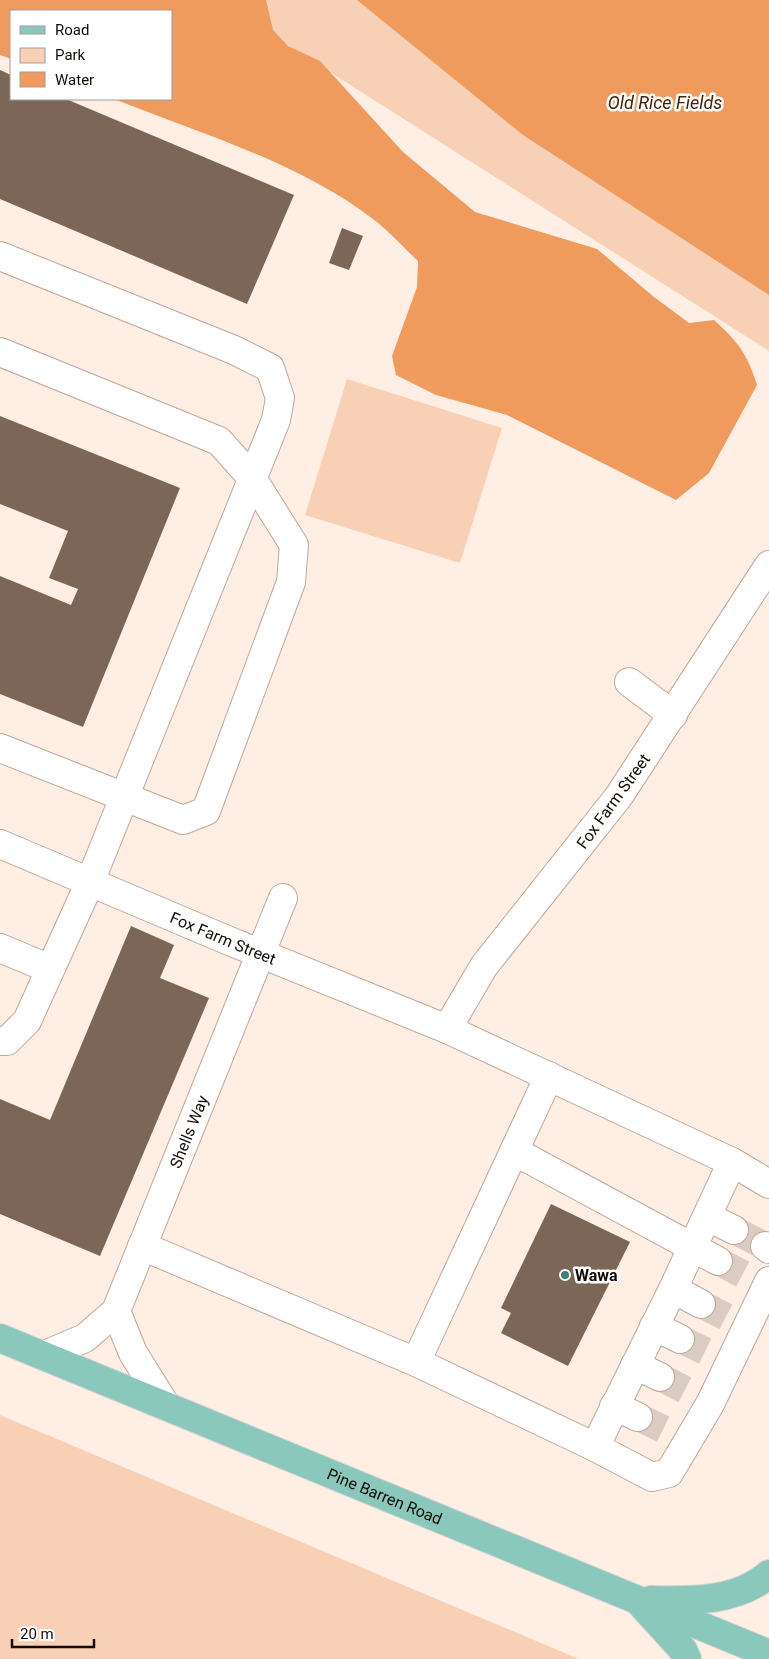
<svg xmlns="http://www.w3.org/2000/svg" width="769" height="1659" font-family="Roboto,sans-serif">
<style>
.green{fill:#f8d0b5}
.water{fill:#ee9b5d}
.building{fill:#7c6657}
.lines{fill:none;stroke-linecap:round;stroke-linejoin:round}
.minor-tunnel{stroke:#dbccc3;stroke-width:28;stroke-dasharray:28 14;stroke-linecap:butt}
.minor-casing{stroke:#bfa797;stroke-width:30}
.major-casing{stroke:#d5d3d2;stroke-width:30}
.minor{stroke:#fff;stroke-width:28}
.major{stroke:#8ac8bc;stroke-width:28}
.poi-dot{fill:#3f8274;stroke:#fff;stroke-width:2}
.labels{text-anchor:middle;stroke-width:5;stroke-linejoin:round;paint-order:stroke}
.street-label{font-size:16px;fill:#130b06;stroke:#fff}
.poi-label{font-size:16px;font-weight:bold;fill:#130b06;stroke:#fff;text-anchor:start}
.water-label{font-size:18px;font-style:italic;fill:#442308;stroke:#fff}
</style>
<rect width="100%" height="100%" fill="#feeee4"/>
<path class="green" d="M 216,0 L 769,0 L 769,351 L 289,46 Z
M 347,379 L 502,428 L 460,563 L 305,515 Z
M 0,1415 L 579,1659 L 0,1659 Z"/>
<path class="water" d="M 0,0 L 266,0 L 273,30 L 288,46 L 320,61 L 403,152 L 475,212 L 597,249 L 654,297 L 689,323 L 714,320 C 738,342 747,353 757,385 L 709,473 L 676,500 L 507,415 L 436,395 L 396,375 L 392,356 L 417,287 L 418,261 C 403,247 389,231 373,219 C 298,162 202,134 114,99 L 171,99 L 171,11 L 11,11 L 11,59 L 0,55 Z
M 357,0 L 769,0 L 769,295 L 523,135 Z"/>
<path class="building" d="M 0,70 L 11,75 L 11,99 L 66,99 L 294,195 L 247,304 L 0,199 Z
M 342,228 L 363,236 L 349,270 L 329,263 Z
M 0,416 L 180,488 L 83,727 L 0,694 L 0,576 L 71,605 L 78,589 L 49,578 L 68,531 L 0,504 Z
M 131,926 L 174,945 L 160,978 L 209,998 L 100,1256 L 0,1214 L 0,1099 L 50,1120 Z
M 551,1204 L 630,1242 L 568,1366 L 501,1333 L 511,1313 L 501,1308 Z"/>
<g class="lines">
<path class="minor-tunnel" d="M 734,1230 L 765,1246
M 718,1261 L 748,1277
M 701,1304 L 730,1319
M 680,1339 L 711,1354
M 660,1377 L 691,1393
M 638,1417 L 671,1433"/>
<defs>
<g id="minor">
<path d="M 0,256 L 234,350 L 270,368 L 280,398 L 276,420 L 90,882 L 27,1021 L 7,1041 L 0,1041"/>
<path d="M 0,352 L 219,441 L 252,478 L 294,545 L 291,582 L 206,811 L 183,820 L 0,748"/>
<path d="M 769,565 L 619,796 L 484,966 L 447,1029 L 732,1162 L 769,1184"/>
<path d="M 629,682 L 673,715"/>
<path id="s1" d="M 0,844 L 227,940 L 447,1029"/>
<path d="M 0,948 L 50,969"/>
<path d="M 514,1151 L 718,1261"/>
<path d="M 708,1217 L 734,1230"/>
<path d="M 142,1246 L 416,1362 L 595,1447 L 673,1289 L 732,1162"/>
<path d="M 765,1246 L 769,1249"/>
<path d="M 673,1289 L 701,1304"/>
<path d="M 116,1311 L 133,1353 L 166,1406"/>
<path d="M 654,1326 L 680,1339"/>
<path id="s2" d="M 45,1355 L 85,1338 L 116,1311 L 283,898"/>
<path d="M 416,1362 L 549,1076"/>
<path d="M 635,1365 L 660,1377"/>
<path d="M 614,1406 L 638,1417"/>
<path d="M 595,1447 L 652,1477 L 669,1473 L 710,1404 L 769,1281"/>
</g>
<g id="major">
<path id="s3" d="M 0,1338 L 769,1654"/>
<path d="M 651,1600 C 691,1601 737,1602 769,1574"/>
<path d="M 642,1605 L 683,1650 L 687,1659"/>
</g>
</defs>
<use href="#minor" class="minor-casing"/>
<use href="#major" class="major-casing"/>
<use href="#minor" class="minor"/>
<use href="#major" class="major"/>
</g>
<circle class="poi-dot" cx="565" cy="1275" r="5"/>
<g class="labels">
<g class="street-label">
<text transform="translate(613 801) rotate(-54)" y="6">Fox Farm Street</text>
<text dy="6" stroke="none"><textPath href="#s1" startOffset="242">Fox Farm Street</textPath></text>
<text dy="6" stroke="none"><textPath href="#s2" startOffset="278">Shells Way</textPath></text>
<text dy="6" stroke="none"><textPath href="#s3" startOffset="416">Pine Barren Road</textPath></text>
</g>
<g class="poi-label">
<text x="575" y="1281">Wawa</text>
</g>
<g class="water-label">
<text x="665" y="109">Old Rice Fields</text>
</g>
</g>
<rect x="10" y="10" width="162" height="90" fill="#ffffff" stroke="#a19d9b"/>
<rect x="20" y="26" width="25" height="8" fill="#8ac8bc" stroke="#a19d9b"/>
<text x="55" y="35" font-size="15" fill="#130b06">Road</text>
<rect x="20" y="48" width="25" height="15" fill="#f8d0b5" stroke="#a19d9b"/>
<text x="55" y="60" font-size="15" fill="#130b06">Park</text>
<rect x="20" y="72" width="25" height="15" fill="#ee9b5d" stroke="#a19d9b"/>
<text x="55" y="85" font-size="15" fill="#130b06">Water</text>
<path d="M12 1639v8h82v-8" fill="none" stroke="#130b06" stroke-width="2.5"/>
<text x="20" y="1639" font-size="15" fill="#130b06" stroke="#ffffff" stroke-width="4" paint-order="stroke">20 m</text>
</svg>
